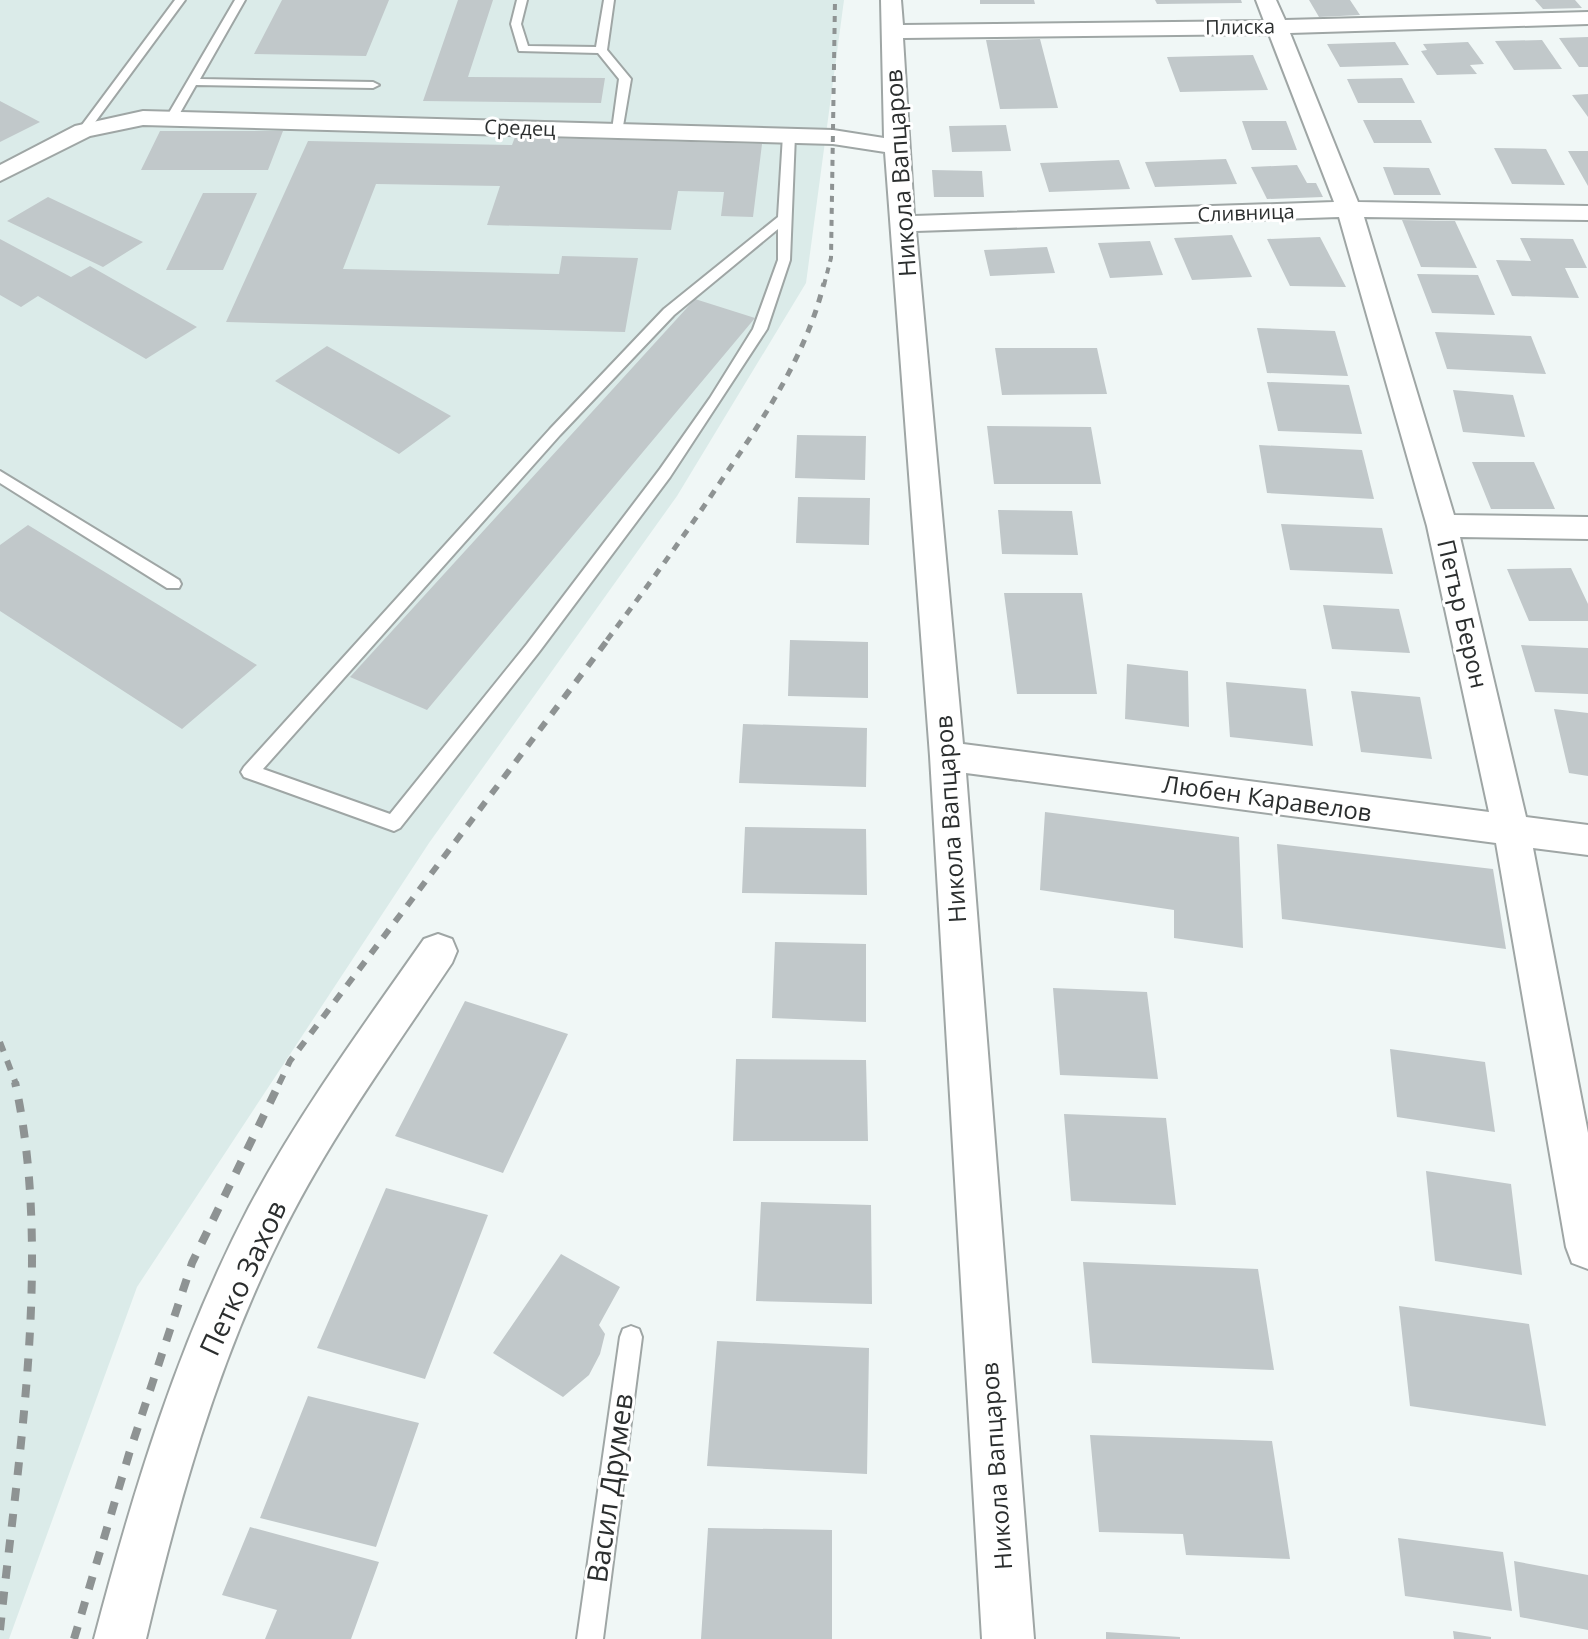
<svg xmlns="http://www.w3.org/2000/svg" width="1588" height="1639" font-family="'Open Sans',sans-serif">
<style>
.built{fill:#dbebe9}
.building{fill:#c1c8ca}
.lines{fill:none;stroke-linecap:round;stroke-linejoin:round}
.lane-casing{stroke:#9fa6a5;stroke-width:4}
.street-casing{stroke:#9fa6a5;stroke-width:4}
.lane{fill:#fff;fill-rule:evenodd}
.street{fill:#fff;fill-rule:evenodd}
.rail-far3{stroke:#8e9393;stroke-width:4;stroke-dasharray:6 6;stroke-linecap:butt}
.rail-far2{stroke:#8e9393;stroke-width:5;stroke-dasharray:8 8;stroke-linecap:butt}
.rail-far1{stroke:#8e9393;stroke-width:6;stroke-dasharray:10 10;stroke-linecap:butt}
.rail{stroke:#8e9393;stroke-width:8;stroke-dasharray:13 13;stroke-linecap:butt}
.labels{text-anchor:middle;stroke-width:6;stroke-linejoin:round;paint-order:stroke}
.far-street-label{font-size:20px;fill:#2b2e2e;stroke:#fff}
.street-label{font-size:24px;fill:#2b2e2e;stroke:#fff}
.near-street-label{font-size:28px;fill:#2b2e2e;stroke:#fff}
</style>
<rect width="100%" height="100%" fill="#f0f7f6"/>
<path class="built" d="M 0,0 L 844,0 L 806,283 L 677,496 L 429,843 L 137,1287 L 9,1639 L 0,1639 Z"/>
<path class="building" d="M 282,0 L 389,0 L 366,56 L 254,54 Z
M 458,0 L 493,0 L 468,77 L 605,78 L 601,103 L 423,101 Z
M 980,0 L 1034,0 L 1035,4 L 980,4 Z
M 1155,0 L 1241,0 L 1242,3 L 1157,4 Z
M 1309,0 L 1350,0 L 1360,15 L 1319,17 Z
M 1535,0 L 1575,0 L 1582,8 L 1543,9 Z
M 1588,37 L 1588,67 L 1579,67 L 1559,38 Z
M 1040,39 L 1058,108 L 1000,109 L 986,40 Z
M 1542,40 L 1562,69 L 1514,70 L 1495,41 Z
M 1395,42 L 1409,65 L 1340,67 L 1327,44 Z
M 1468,42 L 1484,64 L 1470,65 L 1477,74 L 1437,75 L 1421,51 L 1427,50 L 1423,44 Z
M 1253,55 L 1268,90 L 1180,92 L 1167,57 Z
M 1402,78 L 1415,103 L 1358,103 L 1347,79 Z
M 1588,94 L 1588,117 L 1572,95 Z
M 0,101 L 40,122 L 0,142 Z
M 1363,120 L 1421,120 L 1432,143 L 1374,143 Z
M 1242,121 L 1286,121 L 1297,150 L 1252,150 Z
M 1006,125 L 1011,151 L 952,152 L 949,126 Z
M 160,131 L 283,131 L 268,170 L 141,170 Z
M 515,137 L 762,144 L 753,217 L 721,216 L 724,192 L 678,191 L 671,230 L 487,225 L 500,186 L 376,184 L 343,269 L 559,274 L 562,256 L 638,258 L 625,332 L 226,322 L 308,141 L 512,145 Z
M 1494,148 L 1546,149 L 1565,185 L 1512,184 Z
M 1568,151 L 1588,151 L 1588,186 Z
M 1226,159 L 1237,184 L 1155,187 L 1145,162 Z
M 1119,160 L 1130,189 L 1049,192 L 1040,163 Z
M 1297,165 L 1307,183 L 1316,183 L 1323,197 L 1267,199 L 1251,167 Z
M 1383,167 L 1429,168 L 1441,195 L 1394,195 Z
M 932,170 L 982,171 L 984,197 L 934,197 Z
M 203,193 L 257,193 L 223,270 L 166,270 Z
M 48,197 L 143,242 L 103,267 L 7,221 Z
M 1402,220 L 1455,221 L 1477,268 L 1421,267 Z
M 1232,235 L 1252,277 L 1192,280 L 1174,238 Z
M 1320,237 L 1346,287 L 1290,286 L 1267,239 Z
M 1520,238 L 1573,239 L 1587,268 L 1565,268 L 1579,298 L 1512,296 L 1496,260 L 1531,261 Z
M 0,239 L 71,277 L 90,266 L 197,327 L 146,359 L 38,296 L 21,307 L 0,295 Z
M 1150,241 L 1163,275 L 1110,278 L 1098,243 Z
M 1047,247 L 1055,273 L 990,276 L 984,250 Z
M 1417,274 L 1478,275 L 1495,315 L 1432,313 Z
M 695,299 L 755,318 L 427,710 L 350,677 Z
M 1257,328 L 1335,331 L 1348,376 L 1267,373 Z
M 1435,332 L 1531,336 L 1546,374 L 1447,369 Z
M 327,346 L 451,416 L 399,454 L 275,381 Z
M 995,348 L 1097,348 L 1107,394 L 1002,395 Z
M 1267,382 L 1349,385 L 1362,434 L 1278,431 Z
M 1453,390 L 1513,395 L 1525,437 L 1463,432 Z
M 987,426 L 1091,427 L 1101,484 L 994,484 Z
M 797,435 L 866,436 L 865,480 L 795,478 Z
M 1259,445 L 1362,450 L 1374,499 L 1267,493 Z
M 1472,462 L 1534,462 L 1555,509 L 1491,509 Z
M 798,497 L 870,498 L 869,545 L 796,543 Z
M 998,510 L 1072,511 L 1078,555 L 1002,554 Z
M 1281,524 L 1382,528 L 1393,574 L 1290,570 Z
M 28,525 L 257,665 L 182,729 L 0,611 L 0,545 Z
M 1571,568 L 1588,604 L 1588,621 L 1529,621 L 1507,569 Z
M 1004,593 L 1082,593 L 1097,694 L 1017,694 Z
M 1323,605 L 1399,609 L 1410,653 L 1332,649 Z
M 790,640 L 868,642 L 868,698 L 788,696 Z
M 1521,645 L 1588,648 L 1588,694 L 1535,692 Z
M 1127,664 L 1188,671 L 1189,727 L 1125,719 Z
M 1226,682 L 1306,689 L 1313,746 L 1230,737 Z
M 1351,691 L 1420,697 L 1432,759 L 1361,752 Z
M 1554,709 L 1588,713 L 1588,776 L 1569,773 Z
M 743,724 L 867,728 L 866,787 L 739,783 Z
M 1045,812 L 1239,837 L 1243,948 L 1174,938 L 1174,910 L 1040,890 Z
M 745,827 L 866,829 L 867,895 L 742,893 Z
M 1277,844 L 1493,869 L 1506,949 L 1282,919 Z
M 775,942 L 866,944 L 866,1022 L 772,1018 Z
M 1053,988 L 1147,992 L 1158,1079 L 1060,1075 Z
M 465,1001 L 568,1034 L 503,1173 L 395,1136 Z
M 1390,1049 L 1485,1062 L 1495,1132 L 1397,1117 Z
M 736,1059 L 866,1060 L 868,1141 L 733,1141 Z
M 1064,1114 L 1166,1118 L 1176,1205 L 1071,1201 Z
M 1426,1171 L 1511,1184 L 1522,1275 L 1435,1261 Z
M 386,1188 L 488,1215 L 425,1379 L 317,1348 Z
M 761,1202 L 871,1205 L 872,1304 L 756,1301 Z
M 561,1254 L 620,1287 L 599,1325 L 605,1334 L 600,1354 L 589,1375 L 563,1397 L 493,1353 Z
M 1083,1262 L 1258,1269 L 1274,1370 L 1092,1363 Z
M 1399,1306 L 1529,1324 L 1546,1426 L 1410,1406 Z
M 717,1341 L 869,1348 L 867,1474 L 707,1466 Z
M 308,1396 L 419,1423 L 376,1547 L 260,1518 Z
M 1090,1435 L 1272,1441 L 1290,1559 L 1186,1555 L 1183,1534 L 1099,1532 Z
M 250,1527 L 379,1562 L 351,1639 L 265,1639 L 277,1610 L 222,1595 Z
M 708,1528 L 832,1530 L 832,1639 L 701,1639 Z
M 1398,1538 L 1503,1552 L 1512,1611 L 1405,1596 Z
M 1514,1561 L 1588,1575 L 1588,1630 L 1520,1617 Z
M 1453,1631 L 1491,1637 L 1491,1639 L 1454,1639 Z
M 1106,1632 L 1180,1637 L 1180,1639 L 1106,1639 Z"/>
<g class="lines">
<defs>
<path id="lane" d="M 175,0 L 185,0 L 87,133 L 79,133 L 79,129 Z
M 235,0 L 245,0 L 200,79 L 373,82 L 379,85 L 373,88 L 196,85 L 176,120 L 168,120 L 166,118 Z
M 517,0 L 527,0 L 521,24 L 528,46 L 596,47 L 604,0 L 614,0 L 607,50 L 631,79 L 622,132 L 612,130 L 619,79 L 598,53 L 519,51 L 511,24 Z
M 789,131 L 795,135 L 790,260 L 767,329 L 670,477 L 539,652 L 400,828 L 394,831 L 244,777 L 241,772 L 244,767 L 550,429 L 664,309 L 778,217 L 783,135 ZM 778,229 L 778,260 L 753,329 L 710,398 L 660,469 L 527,644 L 390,814 L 263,769 L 560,435 L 674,315 Z
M 0,471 L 179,580 L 181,584 L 179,588 L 167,588 L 0,483 Z
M 631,1326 L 639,1329 L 642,1337 L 603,1639 L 577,1639 L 620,1337 L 623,1329 Z"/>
<path id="street" d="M 881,0 L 901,0 L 903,25 L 1264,21 L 1256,0 L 1276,0 L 1285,20 L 1588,12 L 1588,24 L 1290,33 L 1358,202 L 1588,206 L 1588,220 L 1364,217 L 1454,515 L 1588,517 L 1588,539 L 1460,537 L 1526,817 L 1588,825 L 1588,855 L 1533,848 L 1588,1133 L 1588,1269 L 1572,1263 L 1566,1247 L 1496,843 L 966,773 L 1034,1639 L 982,1639 L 930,756 L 885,152 L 833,144 L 143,125 L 90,136 L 0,181 L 0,165 L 75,126 L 143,111 L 833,130 L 884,138 ZM 1269,34 L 1334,202 L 914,216 L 903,38 ZM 1339,217 L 1427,526 L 1489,812 L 963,744 L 916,231 Z
M 438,934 L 452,939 L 457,951 L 452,963 C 391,1054 326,1143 278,1242 C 216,1368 178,1503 146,1639 L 94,1639 C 133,1491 178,1343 249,1207 C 299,1113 363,1026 424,939 Z"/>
</defs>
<use href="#lane" class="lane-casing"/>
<use href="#street" class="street-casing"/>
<use href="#lane" class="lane"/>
<use href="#street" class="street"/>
<path class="rail-far3" d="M 824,285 L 831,258 L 835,0"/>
<path class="rail-far2" d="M 607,640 C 645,590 682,539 717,487 C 761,422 805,359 824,283"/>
<path class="rail-far1" d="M 0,1042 L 16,1084
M 279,1084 L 290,1061 L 609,638"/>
<path class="rail" d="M 0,1630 C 18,1457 53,1254 15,1082
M 74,1639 L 129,1454 L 192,1263 L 280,1082"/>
</g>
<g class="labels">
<g class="far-street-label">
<text transform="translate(1240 27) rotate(-1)" y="7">Плиска</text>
<text transform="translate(520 128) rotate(2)" y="7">Средец</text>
<text transform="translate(1246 213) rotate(-2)" y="7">Сливница</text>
</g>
<g class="street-label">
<text transform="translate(901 173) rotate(-94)" y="8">Никола Вапцаров</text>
<text transform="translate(1462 614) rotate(77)" y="8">Петър Берон</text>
<text transform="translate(1267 799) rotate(8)" y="8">Любен Каравелов</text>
<text transform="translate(951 819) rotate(-94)" y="8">Никола Вапцаров</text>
<text transform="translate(997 1466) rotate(-94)" y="8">Никола Вапцаров</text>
</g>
<g class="near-street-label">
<text transform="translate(243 1278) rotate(-65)" y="10">Петко Захов</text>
<text transform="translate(610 1488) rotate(-82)" y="10">Васил Друмев</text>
</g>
</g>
</svg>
